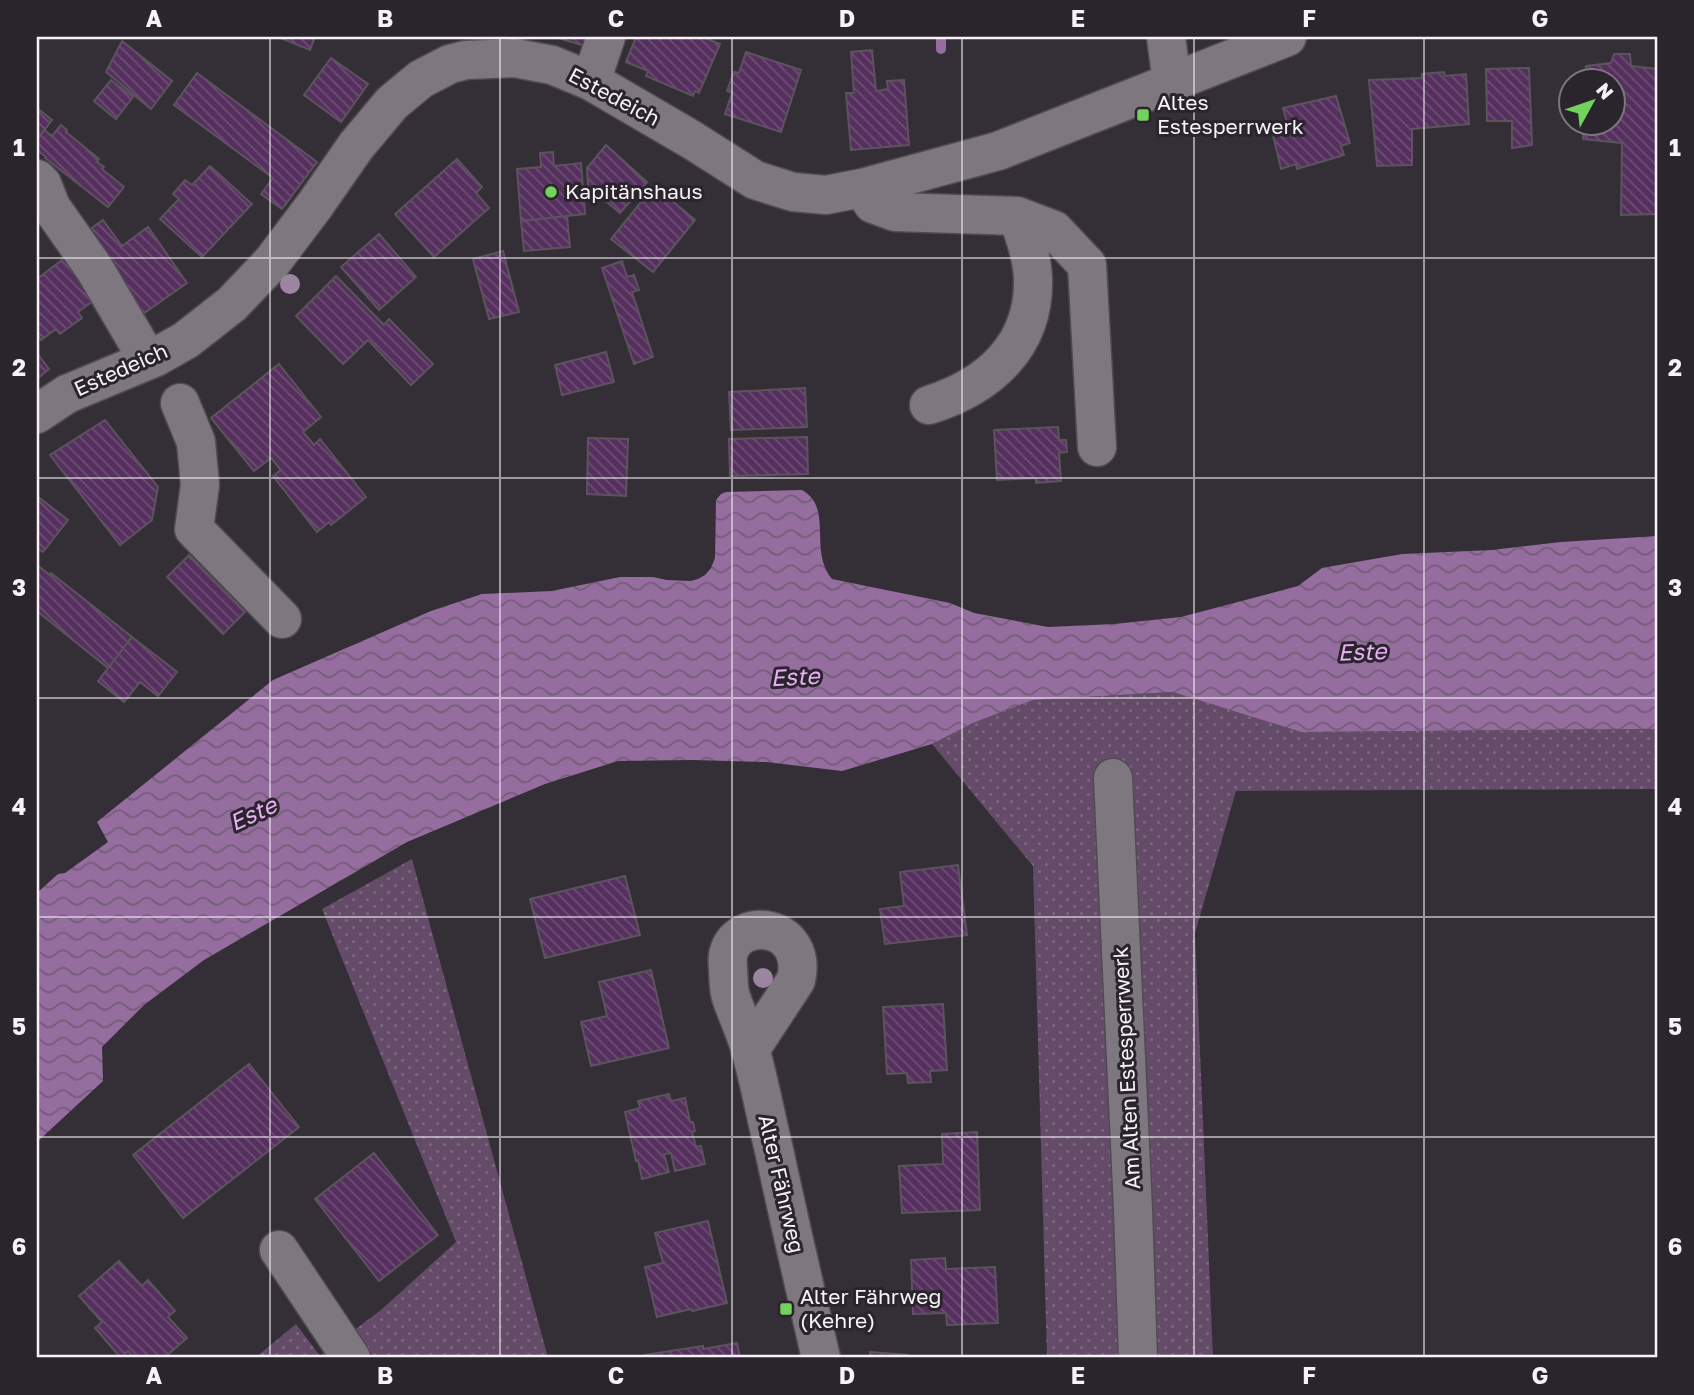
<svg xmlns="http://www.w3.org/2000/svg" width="1694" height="1395" font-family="'Golos Text',sans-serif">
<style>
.grass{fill:url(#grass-dots)}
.water{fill:url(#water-waves)}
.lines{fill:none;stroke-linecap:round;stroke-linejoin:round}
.stream{stroke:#966d9f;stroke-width:10}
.building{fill:url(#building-back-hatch);stroke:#5b545d;stroke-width:2}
.minor-casing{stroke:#504b51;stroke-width:41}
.minor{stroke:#7e7780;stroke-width:38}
.tree{fill:#9c85a1}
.grid{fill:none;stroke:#f6f2f7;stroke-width:2;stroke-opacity:0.55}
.poi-dot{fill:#72d25d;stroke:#2a242c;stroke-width:2.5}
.labels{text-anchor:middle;stroke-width:6;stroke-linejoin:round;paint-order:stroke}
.street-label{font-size:21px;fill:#f6f2f7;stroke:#2a242c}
.poi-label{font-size:21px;fill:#f6f2f7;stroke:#2a242c;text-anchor:start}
.water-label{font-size:23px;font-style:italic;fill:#eaaef7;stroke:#2a242c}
.neatline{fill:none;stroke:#f6f2f7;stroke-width:2.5}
.grid-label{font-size:23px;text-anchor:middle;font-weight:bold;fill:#f6f2f7}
</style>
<defs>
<pattern id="grass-dots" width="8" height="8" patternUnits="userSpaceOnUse" patternTransform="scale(1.75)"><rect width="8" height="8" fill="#644c69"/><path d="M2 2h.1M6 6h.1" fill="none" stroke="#7b667f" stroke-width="1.8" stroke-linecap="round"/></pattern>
<pattern id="water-waves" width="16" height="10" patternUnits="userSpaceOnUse" patternTransform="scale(1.75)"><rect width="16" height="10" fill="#966d9f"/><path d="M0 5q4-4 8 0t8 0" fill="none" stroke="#745d79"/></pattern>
<pattern id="building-back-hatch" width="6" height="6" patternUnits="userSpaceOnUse" patternTransform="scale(1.75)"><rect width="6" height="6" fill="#552f5d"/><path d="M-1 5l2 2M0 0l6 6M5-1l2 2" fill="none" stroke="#6e4e75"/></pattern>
</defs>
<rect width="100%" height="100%" fill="#342e36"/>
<path class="grass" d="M 1174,692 L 1301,732 L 1657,729 L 1657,789 L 1236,791 L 1195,933 L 1213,1358 L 1047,1358 L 1033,866 L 932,744 L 973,723 L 1033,700 Z
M 412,859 L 548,1358 L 255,1358 L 296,1324 L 320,1356 L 381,1310 L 456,1242 L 322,909 Z"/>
<path class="water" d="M 802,490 C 834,508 808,550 832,579 L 950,603 L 974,613 L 1048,627 L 1114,624 L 1181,617 L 1298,586 L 1322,568 L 1402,554 L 1492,550 L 1561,542 L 1657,536 L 1657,729 L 1301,732 L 1173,692 L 1033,700 L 973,723 L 932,744 L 842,771 L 766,762 L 693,760 L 618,761 L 545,784 L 407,842 L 204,960 L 144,1005 L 102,1047 L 103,1081 L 37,1142 L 37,893 L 58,874 L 65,873 L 108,842 L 97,822 L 273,680 L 431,611 L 482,594 L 552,591 L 620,577 L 653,577 L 667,580 L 691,581 L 698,579 L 705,575 L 711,568 L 715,558 L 716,500 L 721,494 L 726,492 Z"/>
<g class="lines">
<path class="stream" d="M 941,37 L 941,49"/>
</g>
<path class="building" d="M 278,37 L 315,37 L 310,50 Z
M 555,37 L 587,37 L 585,46 Z
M 636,37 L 703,37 L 720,44 L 699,93 L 695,91 L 693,96 L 646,76 L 648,71 L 626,62 Z
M 122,41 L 172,81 L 151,109 L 106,72 Z
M 872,50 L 876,91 L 888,89 L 887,81 L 904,80 L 909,145 L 851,150 L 846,93 L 854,93 L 851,52 Z
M 746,52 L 801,70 L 781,132 L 725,114 L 732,93 L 727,91 L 734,72 L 739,73 Z
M 1614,54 L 1630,54 L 1631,66 L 1657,69 L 1657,214 L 1621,215 L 1622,143 L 1583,139 L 1584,122 L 1614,122 L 1614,80 L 1585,80 L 1586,66 L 1611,63 Z
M 331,58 L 368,84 L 341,122 L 304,95 Z
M 1529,68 L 1532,145 L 1512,148 L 1512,121 L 1487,121 L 1486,69 Z
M 1444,72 L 1445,76 L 1466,74 L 1469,124 L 1412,129 L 1412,165 L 1377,166 L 1369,80 L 1422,78 L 1422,74 Z
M 197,73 L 317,162 L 282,209 L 261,194 L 273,178 L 174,105 Z
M 111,80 L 133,97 L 116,119 L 94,101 Z
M 1336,96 L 1350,143 L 1341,146 L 1344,155 L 1297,169 L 1296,164 L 1281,169 L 1273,135 L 1289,130 L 1283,108 Z
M 37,108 L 52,120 L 37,140 Z
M 61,125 L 67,130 L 66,132 L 99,159 L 97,162 L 104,167 L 102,169 L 124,187 L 108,207 L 45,158 L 46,157 L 37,150 L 37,140 L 44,130 L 52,136 Z
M 606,145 L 647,182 L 620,213 L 588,186 L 587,168 Z
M 553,152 L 554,166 L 581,163 L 585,214 L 521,221 L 517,169 L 541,167 L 540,153 Z
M 457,159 L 482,187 L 476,193 L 489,208 L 434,257 L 395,214 Z
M 210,166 L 252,204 L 202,257 L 160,219 L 179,199 L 173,194 L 185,180 L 192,185 Z
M 654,186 L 695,220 L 653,272 L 611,239 Z
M 567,216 L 570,247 L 524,251 L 521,221 Z
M 103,220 L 122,246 L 148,227 L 187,283 L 137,318 L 79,237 Z
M 379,234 L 416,277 L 379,310 L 341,267 Z
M 503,251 L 519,312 L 489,319 L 473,259 Z
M 66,257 L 97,298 L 78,312 L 82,318 L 60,334 L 56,329 L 41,340 L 37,334 L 37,279 Z
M 622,261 L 627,277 L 634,275 L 639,290 L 632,292 L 653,357 L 634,364 L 602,268 Z
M 336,276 L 384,325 L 389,319 L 433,364 L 411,385 L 368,340 L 343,364 L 296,316 Z
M 606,352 L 614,382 L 562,395 L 555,365 Z
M 37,353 L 49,369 L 37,379 Z
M 279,364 L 321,417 L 303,432 L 314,445 L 320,439 L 366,497 L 331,525 L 329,522 L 317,532 L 273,476 L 281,470 L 271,458 L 254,471 L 211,418 Z
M 805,388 L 807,427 L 731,430 L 729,392 Z
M 105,420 L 158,487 L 152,520 L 120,545 L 50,455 Z
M 1058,427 L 1059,440 L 1066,440 L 1067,452 L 1059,453 L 1061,481 L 1036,483 L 1036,478 L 997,480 L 994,430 Z
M 807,437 L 808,474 L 730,476 L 729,439 Z
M 588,438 L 628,439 L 626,496 L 587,494 Z
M 37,496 L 68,520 L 43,552 L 37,548 Z
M 189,555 L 245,612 L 223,634 L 167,577 Z
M 37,565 L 50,575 L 51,573 L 132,637 L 108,668 L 37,611 Z
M 132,637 L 177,672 L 158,696 L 140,682 L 124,702 L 98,681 Z
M 958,865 L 967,935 L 885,944 L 880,909 L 904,906 L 900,872 Z
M 625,876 L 640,935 L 545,958 L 530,899 Z
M 651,970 L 669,1048 L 591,1066 L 581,1022 L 607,1016 L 599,982 Z
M 943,1004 L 947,1070 L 930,1071 L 931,1082 L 908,1083 L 907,1073 L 887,1074 L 883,1007 Z
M 249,1064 L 299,1127 L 183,1218 L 133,1155 Z
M 669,1094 L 671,1101 L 685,1098 L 690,1122 L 693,1122 L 695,1131 L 692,1132 L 696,1147 L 701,1146 L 705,1164 L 675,1171 L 671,1153 L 664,1154 L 669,1172 L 642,1179 L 638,1160 L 636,1161 L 625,1112 L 640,1108 L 638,1101 Z
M 977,1132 L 980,1210 L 902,1213 L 899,1166 L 943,1164 L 942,1134 Z
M 374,1153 L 438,1235 L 379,1281 L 315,1199 Z
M 708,1221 L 727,1303 L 692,1311 L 691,1309 L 657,1317 L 645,1267 L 663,1263 L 655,1233 Z
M 945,1258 L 946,1269 L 995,1267 L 998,1323 L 947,1325 L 946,1313 L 913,1314 L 911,1260 Z
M 119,1261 L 142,1286 L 148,1280 L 175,1311 L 168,1317 L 187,1338 L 164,1358 L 134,1358 L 128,1351 L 121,1358 L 95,1328 L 102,1322 L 79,1296 Z
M 737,1343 L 740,1358 L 644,1358 L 644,1355 L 703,1346 L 703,1349 Z
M 870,1352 L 908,1355 L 908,1358 L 870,1358 Z"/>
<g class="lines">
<defs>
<path id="minor" d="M 1166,37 L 1172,82
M 591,81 L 606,37
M 37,179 L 42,184 L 51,207 L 94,268 L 148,360
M 862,188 L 873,204 L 895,212 L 1017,216 L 1054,230 L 1087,265 L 1097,447
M 180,403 L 196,442 L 200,485 L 194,529 L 282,619
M 929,405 C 989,386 1035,346 1033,278 C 1032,256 1025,236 1017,216
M 37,414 L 67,394 L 156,357 L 186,340 L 232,304 L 272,262 L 315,205 L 356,146 L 392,103 L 421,79 L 450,64 L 466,60 L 515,58 L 552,65 L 591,81 L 692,140 L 755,180 L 793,192 L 826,195 L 862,188 L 998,151 L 1287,37
M 1113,778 L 1133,1209 L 1138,1358
M 750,1050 L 796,980 C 809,924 737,914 728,955 C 727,960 728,965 728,970 C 729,979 728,988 731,997 C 737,1015 746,1033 751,1052 C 760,1084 766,1118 774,1150 C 789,1220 805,1289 821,1358
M 279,1250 L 351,1358"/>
</defs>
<use href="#minor" class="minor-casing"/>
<use href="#minor" class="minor"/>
</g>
<g class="tree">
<circle cx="290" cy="284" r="10"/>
<circle cx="763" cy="978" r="10"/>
</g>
<path class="grid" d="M 270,37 L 270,1358M 500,37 L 500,1358M 732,37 L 732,1358M 962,37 L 962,1358M 1194,37 L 1194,1358M 1424,37 L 1424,1358M 37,258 L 1657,258M 37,478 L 1657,478M 37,698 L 1657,698M 37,917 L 1657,917M 37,1137 L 1657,1137"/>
<g class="poi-dot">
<rect x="1136" y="108" width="14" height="14" rx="3.5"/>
<circle cx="551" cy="192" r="7"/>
<rect x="779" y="1302" width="14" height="14" rx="3.5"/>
</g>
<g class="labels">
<g class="street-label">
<text transform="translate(614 97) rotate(28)" y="7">Estedeich</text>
<text transform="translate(121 370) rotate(-24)" y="7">Estedeich</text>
<text transform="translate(1127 1068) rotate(-93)" y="7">Am Alten Estesperrwerk</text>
<text transform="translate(781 1184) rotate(77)" y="7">Alter Fährweg</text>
</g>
<g class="poi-label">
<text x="1157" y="110">Altes<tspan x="1157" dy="24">Estesperrwerk</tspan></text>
<text x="565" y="199">Kapitänshaus</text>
<text x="800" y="1304">Alter Fährweg<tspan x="800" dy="24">(Kehre)</tspan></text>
</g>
<g class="water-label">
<text transform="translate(1362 652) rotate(-2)" y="8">Este</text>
<text transform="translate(795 677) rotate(-3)" y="8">Este</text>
<text transform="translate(253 814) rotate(-25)" y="8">Este</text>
</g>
</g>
<rect width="1694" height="1395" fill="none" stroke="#2a242c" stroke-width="77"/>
<g transform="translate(1592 102) rotate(50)"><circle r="33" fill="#2a242c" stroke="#7c767d" stroke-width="2"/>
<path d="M0-5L12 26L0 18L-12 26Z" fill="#72d25d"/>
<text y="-10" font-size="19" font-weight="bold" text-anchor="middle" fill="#f6f2f7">N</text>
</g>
<rect x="38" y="38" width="1618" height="1318" class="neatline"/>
<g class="grid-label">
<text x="154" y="27">A</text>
<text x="385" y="27">B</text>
<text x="616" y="27">C</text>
<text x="847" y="27">D</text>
<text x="1078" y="27">E</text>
<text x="1309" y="27">F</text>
<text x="1540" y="27">G</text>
<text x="19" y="156">1</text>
<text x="1675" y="156">1</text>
<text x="19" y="376">2</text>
<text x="1675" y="376">2</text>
<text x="19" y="596">3</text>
<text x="1675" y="596">3</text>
<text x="19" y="815">4</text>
<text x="1675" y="815">4</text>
<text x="19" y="1035">5</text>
<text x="1675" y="1035">5</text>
<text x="19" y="1255">6</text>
<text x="1675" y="1255">6</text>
<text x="154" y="1384">A</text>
<text x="385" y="1384">B</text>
<text x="616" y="1384">C</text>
<text x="847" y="1384">D</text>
<text x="1078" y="1384">E</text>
<text x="1309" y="1384">F</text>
<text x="1540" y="1384">G</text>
</g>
</svg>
